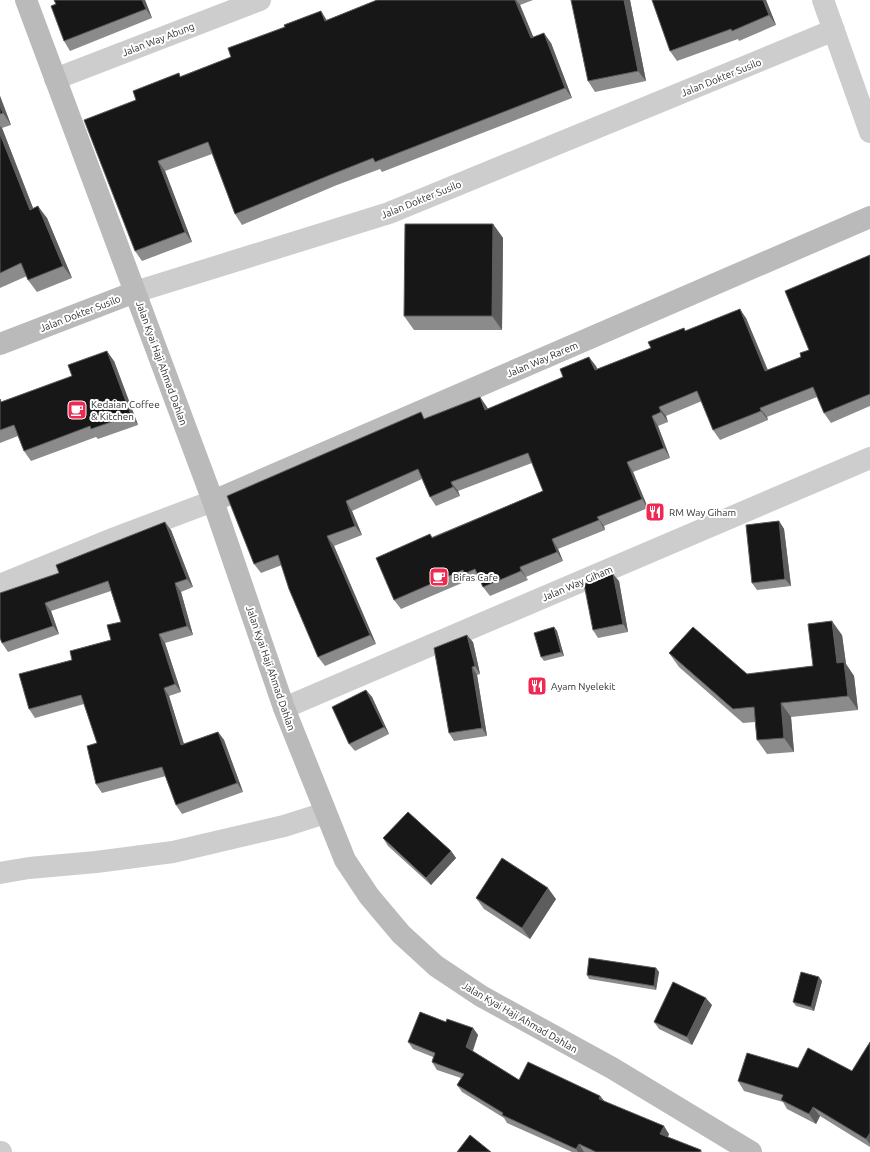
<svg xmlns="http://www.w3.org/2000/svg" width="870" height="1152" font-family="Ubuntu,sans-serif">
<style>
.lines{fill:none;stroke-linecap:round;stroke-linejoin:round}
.street{stroke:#cdcdcd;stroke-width:22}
.secondary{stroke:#bababa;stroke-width:22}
.wall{fill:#8b8b8b}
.shaded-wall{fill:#5d5d5d}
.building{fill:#171717;stroke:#5d5d5d}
.labels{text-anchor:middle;stroke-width:4;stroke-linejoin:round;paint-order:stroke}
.street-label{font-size:10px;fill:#303030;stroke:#fff}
.poi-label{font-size:10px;fill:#303030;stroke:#fff;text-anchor:start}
</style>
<rect width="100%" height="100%" fill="#fff"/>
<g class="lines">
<path class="street" d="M 823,0 L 870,132
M 55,79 L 260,0
M 135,292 L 389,213 L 834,30
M 0,585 L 115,538 L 213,501
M 284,708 L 870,458
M 0,873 L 29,868 L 96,862 L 173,852 L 284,826 L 325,813
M 0,1152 L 1,1152"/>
<path class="secondary" d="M 26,0 L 213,501 L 284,708 L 345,860 L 369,896 L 401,934 L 436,966 L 481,996 L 612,1068 L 751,1152
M 0,344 L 135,292
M 213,501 L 870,217"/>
</g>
<path class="wall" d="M 54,0 L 145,0 L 152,18 L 70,51 L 64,41 L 56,4 Z
M 377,0 L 533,0 L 520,5 L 533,37 L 551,43 L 572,98 L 382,172 L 380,169 L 337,185 L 242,225 L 235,214 L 212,154 L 165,171 L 192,242 L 142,261 L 135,251 L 136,100 L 181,76 L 231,57 L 285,27 L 327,20 Z
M 630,0 L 646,81 L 595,92 L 588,81 Z
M 652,0 L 766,0 L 776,25 L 739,41 L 738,39 L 677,61 L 670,51 Z
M 0,96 L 11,125 L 2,128 L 33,208 L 47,218 L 72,278 L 37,292 L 28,280 L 27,276 L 0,288 Z
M 493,224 L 503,238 L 502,330 L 414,330 L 404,316 Z
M 870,256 L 870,406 L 831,423 L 824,413 L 817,397 L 767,417 L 768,420 L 720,440 L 713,430 L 702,401 L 666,416 L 668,422 L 658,426 L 670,458 L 633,472 L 648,508 L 604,526 L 605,530 L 558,549 L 563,561 L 526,577 L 528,580 L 490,596 L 483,587 L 480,580 L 471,583 L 469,580 L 401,609 L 394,600 L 432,537 L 543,491 L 532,463 L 458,491 L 460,496 L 436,506 L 430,497 L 422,479 L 352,511 L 362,535 L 334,546 L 376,644 L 325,666 L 318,657 L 282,565 L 261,573 L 254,564 L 425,418 L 480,397 L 488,409 L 596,366 L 597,369 L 651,348 L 684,328 L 686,331 L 746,318 L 768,370 L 801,357 L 809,350 Z
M 114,361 L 138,425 L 98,439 L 96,437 L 31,461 L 24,451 L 18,436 L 0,443 L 0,399 L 2,402 Z
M 779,521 L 784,529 L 791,586 L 757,590 L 752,583 Z
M 171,530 L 193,587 L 181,592 L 193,635 L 165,643 L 181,692 L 169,696 L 184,744 L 218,732 L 224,740 L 243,792 L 182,814 L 176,805 L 166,776 L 102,793 L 96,784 L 97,743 L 84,704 L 35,718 L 29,709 L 72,660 L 111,640 L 121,622 L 111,591 L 51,611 L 59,634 L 8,652 L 2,643 L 59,573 Z
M 619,581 L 628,632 L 598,638 L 593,630 Z
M 554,627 L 557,631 L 564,656 L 544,661 L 541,657 Z
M 842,635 L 846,664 L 854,676 L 858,710 L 791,717 L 794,752 L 767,754 L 757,740 L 755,722 L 743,723 L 679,667 L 669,653 L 747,674 L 813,666 Z
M 473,642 L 480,674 L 477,675 L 487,736 L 454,741 L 449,733 Z
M 366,690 L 372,697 L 389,734 L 355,751 L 349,744 Z
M 383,838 L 451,851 L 456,858 L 431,885 L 388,846 Z
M 476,898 L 556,899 L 530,939 L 484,909 Z
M 656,968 L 659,972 L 656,990 L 589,979 L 587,975 Z
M 822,981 L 814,1011 L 796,1006 L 793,1002 Z
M 712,1005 L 692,1045 L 659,1029 L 654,1022 Z
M 446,1022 L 473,1028 L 478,1035 L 473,1051 L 519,1080 L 600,1096 L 604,1101 L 669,1134 L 668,1137 L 701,1150 L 702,1152 L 572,1152 L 507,1123 L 504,1118 L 462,1092 L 457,1085 L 461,1078 L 437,1070 L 432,1062 L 433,1057 L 413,1049 L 408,1042 Z
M 870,1042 L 870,1147 L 820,1116 L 816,1124 L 787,1109 L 783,1102 L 744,1091 L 738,1081 L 798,1068 L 852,1071 Z"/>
<path class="shaded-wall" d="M 142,0 L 145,0 L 152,18 L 146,9 Z
M 515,0 L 516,0 L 520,5 L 538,48 L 531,38 Z
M 624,0 L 630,0 L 646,81 L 638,71 Z
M 763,0 L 766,0 L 776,25 L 769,15 Z
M 321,11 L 328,22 L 325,21 Z
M 544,33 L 551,43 L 572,98 L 565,88 Z
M 0,96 L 11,125 L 3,113 L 0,106 Z
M 0,126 L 2,128 L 38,221 L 30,210 L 0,134 Z
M 158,161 L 165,171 L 192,242 L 185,232 Z
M 38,206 L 47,218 L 72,278 L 63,266 Z
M 493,224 L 503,238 L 502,330 L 492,316 Z
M 740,309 L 746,318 L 772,381 L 765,371 Z
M 107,351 L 114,361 L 138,425 L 131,415 Z
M 589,357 L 596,366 L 601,380 L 595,370 Z
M 480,397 L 487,407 L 492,419 L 485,410 Z
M 659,407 L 666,416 L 668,422 L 661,412 Z
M 760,408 L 767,417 L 768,420 L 761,411 Z
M 652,416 L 658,426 L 670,458 L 664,448 Z
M 627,462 L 633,472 L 648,508 L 642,499 Z
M 451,482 L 458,491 L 460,496 L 453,487 Z
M 346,501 L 352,511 L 362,535 L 355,526 Z
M 597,517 L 604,526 L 605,530 L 599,520 Z
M 779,521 L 784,529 L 791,586 L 785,579 Z
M 165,522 L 171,530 L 193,587 L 187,579 Z
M 327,536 L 334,546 L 376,644 L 370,635 Z
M 552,539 L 558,549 L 563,561 L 557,552 Z
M 520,567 L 526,577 L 528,580 L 521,571 Z
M 613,574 L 619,581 L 628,632 L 623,624 Z
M 175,583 L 181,592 L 193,635 L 187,626 Z
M 45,603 L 51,611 L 59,634 L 53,626 Z
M 832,621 L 842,635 L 846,664 L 854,676 L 858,710 L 848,696 L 837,663 Z
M 554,627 L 557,631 L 564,656 L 561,652 Z
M 159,634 L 165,643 L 181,692 L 175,684 Z
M 467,635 L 473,642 L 480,674 L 475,666 Z
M 472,667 L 477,675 L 487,736 L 482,728 Z
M 164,688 L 169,696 L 187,754 L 181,745 Z
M 366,690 L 372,697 L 389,734 L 384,727 Z
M 781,703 L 791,717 L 794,752 L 784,738 Z
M 218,732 L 224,740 L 243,792 L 237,783 Z
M 451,851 L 456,858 L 431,885 L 426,878 Z
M 548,888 L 556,899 L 530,939 L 522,928 Z
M 656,968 L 659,972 L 656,990 L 654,986 Z
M 819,977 L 822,981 L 814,1011 L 811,1007 Z
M 706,998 L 712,1005 L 692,1045 L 687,1037 Z
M 473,1028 L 478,1035 L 471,1055 L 466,1047 Z
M 600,1096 L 606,1103 L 599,1099 Z
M 813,1107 L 820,1116 L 816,1124 L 809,1114 Z
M 664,1126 L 669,1134 L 666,1142 L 660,1134 Z
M 870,1133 L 870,1144 L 866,1139 Z
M 579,1144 L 584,1152 L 578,1152 L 576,1149 Z"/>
<path class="building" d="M 54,0 L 142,0 L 146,9 L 64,41 L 51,6 L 56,4 Z
M 377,0 L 515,0 L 531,38 L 544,33 L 565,88 L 375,162 L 373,158 L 330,175 L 235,214 L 208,142 L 158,161 L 185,232 L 135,251 L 84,120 L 136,100 L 133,91 L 179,73 L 180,77 L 231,57 L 228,48 L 285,27 L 284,25 L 321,11 L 325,21 Z
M 571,0 L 624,0 L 638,71 L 588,81 Z
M 652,0 L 763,0 L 769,15 L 732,31 L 731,29 L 670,51 Z
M 0,106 L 3,113 L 0,114 Z
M 0,134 L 30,210 L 38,206 L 63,266 L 28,280 L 21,263 L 0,273 Z
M 405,224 L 493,224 L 492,316 L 404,316 Z
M 870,255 L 870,394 L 824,413 L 813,387 L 760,408 L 761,411 L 713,430 L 697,391 L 659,407 L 661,412 L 652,416 L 664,448 L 627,462 L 642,499 L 597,517 L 599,520 L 552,539 L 557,552 L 520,567 L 521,571 L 483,587 L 475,569 L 464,574 L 463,570 L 394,600 L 376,558 L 430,534 L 432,538 L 543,491 L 528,453 L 451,482 L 453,487 L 430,497 L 418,469 L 346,501 L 355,526 L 327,536 L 370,635 L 318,657 L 289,589 L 278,555 L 254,564 L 227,496 L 421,412 L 424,419 L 480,397 L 485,410 L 563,377 L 560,369 L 589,357 L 595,370 L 651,348 L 648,342 L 684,328 L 685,331 L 740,309 L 765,371 L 801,357 L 800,353 L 809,350 L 785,291 Z
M 107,351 L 131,415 L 91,429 L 90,426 L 24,451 L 14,425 L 0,430 L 0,399 L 1,402 L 72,376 L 68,365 Z
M 779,521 L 785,579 L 752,583 L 746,525 Z
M 165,522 L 187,579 L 175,583 L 187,626 L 159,634 L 175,684 L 164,688 L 181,745 L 218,732 L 237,783 L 176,805 L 162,767 L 96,784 L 87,746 L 97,743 L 81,695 L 29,709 L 19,674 L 72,660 L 70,651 L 111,640 L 107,625 L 121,622 L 108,581 L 45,603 L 53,626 L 2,643 L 0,638 L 0,593 L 59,573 L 56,565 Z
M 613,574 L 623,624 L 593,630 L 584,584 L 602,576 Z
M 832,621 L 837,663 L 844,662 L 848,696 L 781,703 L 784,738 L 757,740 L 754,707 L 733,709 L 669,653 L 693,627 L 747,674 L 813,666 L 808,624 Z
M 554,627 L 561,652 L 541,657 L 534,633 Z
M 467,635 L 475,666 L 472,667 L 482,728 L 449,733 L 434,648 Z
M 366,690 L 384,727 L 349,744 L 332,707 Z
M 408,812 L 451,851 L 426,878 L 383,838 Z
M 502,858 L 548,888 L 522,928 L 476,898 Z
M 589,958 L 656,968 L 654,986 L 587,975 Z
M 801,972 L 819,977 L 811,1007 L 793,1002 Z
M 673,982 L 706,998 L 687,1037 L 654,1022 Z
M 420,1012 L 446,1022 L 447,1019 L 473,1028 L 466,1047 L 519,1080 L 528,1062 L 600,1096 L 599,1099 L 664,1126 L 660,1134 L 701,1150 L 700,1152 L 596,1152 L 579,1144 L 576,1149 L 502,1115 L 503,1113 L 457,1085 L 464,1074 L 432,1062 L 435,1053 L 408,1042 Z
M 870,1042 L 870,1133 L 866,1139 L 813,1107 L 809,1114 L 781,1100 L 783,1095 L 738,1081 L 747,1053 L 798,1068 L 808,1048 L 852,1071 Z
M 470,1135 L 491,1152 L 457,1152 Z"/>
<defs>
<symbol id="cafe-square" viewBox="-11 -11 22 22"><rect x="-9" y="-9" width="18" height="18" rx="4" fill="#ef2951" stroke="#fff"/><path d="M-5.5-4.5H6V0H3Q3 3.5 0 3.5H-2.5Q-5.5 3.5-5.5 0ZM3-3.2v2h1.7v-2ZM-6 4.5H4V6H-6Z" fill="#fff"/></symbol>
<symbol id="restaurant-square" viewBox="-11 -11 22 22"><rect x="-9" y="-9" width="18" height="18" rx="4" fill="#ef2951" stroke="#fff"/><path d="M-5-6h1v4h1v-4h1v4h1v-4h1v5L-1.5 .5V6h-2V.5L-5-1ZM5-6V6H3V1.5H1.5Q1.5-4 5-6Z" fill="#fff"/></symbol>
</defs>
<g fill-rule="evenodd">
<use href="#cafe-square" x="66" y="399" width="22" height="22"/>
<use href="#restaurant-square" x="644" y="501" width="22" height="22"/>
<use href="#cafe-square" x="428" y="566" width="22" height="22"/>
<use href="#restaurant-square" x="526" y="675" width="22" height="22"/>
</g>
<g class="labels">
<g class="street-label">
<text transform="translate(158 39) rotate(-21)" y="4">Jalan Way Abung</text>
<text transform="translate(721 77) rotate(-22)" y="4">Jalan Dokter Susilo</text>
<text transform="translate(421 199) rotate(-22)" y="4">Jalan Dokter Susilo</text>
<text transform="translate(80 313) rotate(-21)" y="4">Jalan Dokter Susilo</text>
<text transform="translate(542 359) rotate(-23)" y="4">Jalan Way Rarem</text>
<text transform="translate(162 363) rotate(70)" y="4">Jalan Kyai Haji Ahmad Dahlan</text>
<text transform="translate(577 583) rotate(-23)" y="4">Jalan Way Giham</text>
<text transform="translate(271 668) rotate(71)" y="4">Jalan Kyai Haji Ahmad Dahlan</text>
<text transform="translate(520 1017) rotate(30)" y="4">Jalan Kyai Haji Ahmad Dahlan</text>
</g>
<g class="poi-label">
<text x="91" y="408">Kedaian Coffee<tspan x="91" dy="12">&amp; Kitchen</tspan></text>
<text x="669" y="516">RM Way Giham</text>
<text x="453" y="581">Bifas Cafe</text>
<text x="551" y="690">Ayam Nyelekit</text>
</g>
</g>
</svg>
